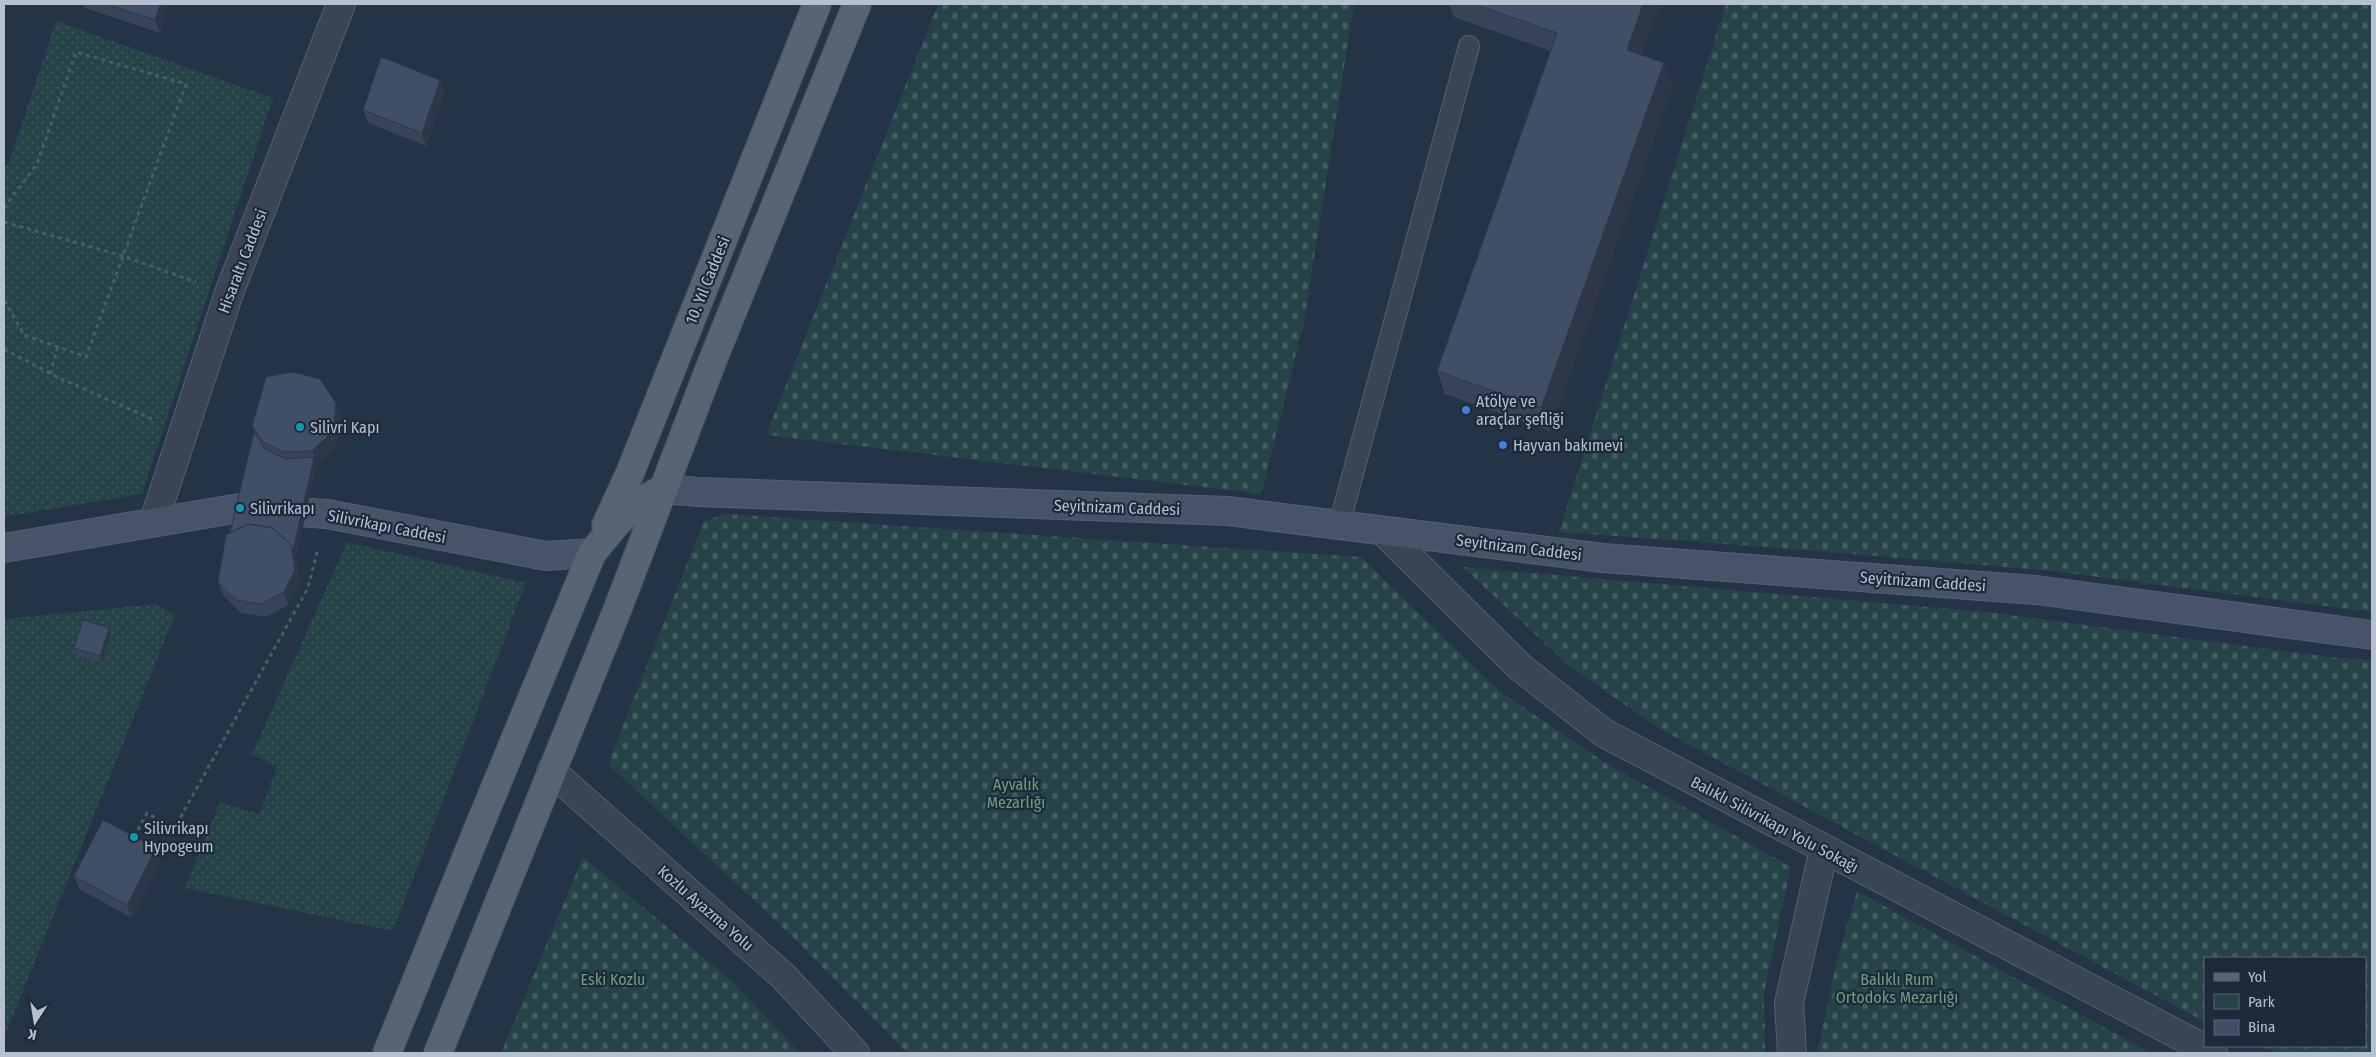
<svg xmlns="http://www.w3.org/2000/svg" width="2376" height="1057" font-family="'Fira Sans Condensed',sans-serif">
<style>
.green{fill:url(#green-dots)}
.cemetery{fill:url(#cemetery-stones)}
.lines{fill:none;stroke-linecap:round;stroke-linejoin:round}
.service-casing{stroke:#555f6f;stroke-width:22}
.minor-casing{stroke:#555f6f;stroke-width:30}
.tertiary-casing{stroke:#555f6f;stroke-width:30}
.secondary-casing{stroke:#555f6f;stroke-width:30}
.primary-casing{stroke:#434d5e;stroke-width:30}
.path{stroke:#456062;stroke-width:3;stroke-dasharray:4 4;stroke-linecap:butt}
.service{stroke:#394555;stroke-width:20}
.minor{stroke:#394555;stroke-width:28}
.tertiary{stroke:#394555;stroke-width:28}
.secondary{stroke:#475369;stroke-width:28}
.primary{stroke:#576475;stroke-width:28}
.wall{fill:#384458}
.shaded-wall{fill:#2e3747}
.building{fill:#414f66;stroke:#2e3747}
.shop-dot{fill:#3f7fe0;stroke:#1e293b;stroke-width:2}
.culture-dot{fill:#0f9aa8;stroke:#1e293b;stroke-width:2}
.labels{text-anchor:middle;stroke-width:4.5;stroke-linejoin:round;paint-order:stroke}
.street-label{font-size:16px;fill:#b7c0ce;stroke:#1e293b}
.poi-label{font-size:16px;fill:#b7c0ce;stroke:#1e293b;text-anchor:start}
.park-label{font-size:16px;fill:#6ba278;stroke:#1e293b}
</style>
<defs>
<pattern id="green-dots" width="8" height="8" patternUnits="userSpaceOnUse" patternTransform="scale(1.25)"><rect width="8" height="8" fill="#264347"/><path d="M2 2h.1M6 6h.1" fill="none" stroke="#435c60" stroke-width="1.8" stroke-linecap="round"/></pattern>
<pattern id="cemetery-stones" width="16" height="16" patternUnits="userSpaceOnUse" patternTransform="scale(1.25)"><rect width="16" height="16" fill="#264347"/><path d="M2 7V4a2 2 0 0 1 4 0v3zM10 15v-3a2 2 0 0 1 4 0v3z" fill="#435c60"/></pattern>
</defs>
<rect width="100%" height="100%" fill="#243346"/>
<path class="green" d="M 56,21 L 273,98 L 142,494 L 4,517 L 4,168 L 9,163 Z
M 347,542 L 526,583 L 393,931 L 185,888 L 220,802 L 259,814 L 277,767 L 252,754 Z
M 156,604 L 175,615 L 4,1038 L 4,619 Z"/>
<path class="cemetery" d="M 938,4 L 1354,4 L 1304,322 L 1261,494 L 766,435 Z
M 1726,4 L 2372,4 L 2372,612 L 2051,571 L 1792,549 L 1559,532 Z
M 726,514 L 1361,557 L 1498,690 L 1604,762 L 1791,867 L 1764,993 L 1765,1053 L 907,1053 L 796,940 L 608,764 L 704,521 Z
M 1463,567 L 1987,612 L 2330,657 L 2372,660 L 2372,1053 L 2277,1053 L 2260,1046 L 2365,1046 L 2365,958 L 2205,958 L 2205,1022 L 1660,729 L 1569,666 Z
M 583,857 L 733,982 L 800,1053 L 501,1053 Z
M 1857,891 L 2151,1053 L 1817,1053 L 1836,964 Z"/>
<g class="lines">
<defs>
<path id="service" d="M 1339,525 L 1469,46"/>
<path id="minor" d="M 154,521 L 229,293 L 341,4
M 1383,531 L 1520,667 L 1604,733 L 2213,1053
M 551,771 L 783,976 L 855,1053"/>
<path id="tertiary" d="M 1792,1053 L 1789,1003 L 1824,849"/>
<path id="secondary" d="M 664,489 L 698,492 L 1228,511 L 1603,558 L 2036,590 L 2372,635
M 4,548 L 240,508 L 327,514 L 546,556 L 592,553"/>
<path id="primary" d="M 606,525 L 630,473 L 817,4
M 387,1053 L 480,824 L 592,553 C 618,523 625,506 664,489
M 438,1053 L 616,613 L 712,362 L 857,4"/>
</defs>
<use href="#service" class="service-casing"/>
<use href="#minor" class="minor-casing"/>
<use href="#tertiary" class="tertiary-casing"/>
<use href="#secondary" class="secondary-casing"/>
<use href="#primary" class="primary-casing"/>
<path class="path" d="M 4,208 L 37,164 L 76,52 L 186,84 L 86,357 L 24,335 L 4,299
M 4,222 L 123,256 L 196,282
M 4,349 L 57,377 L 152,419
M 50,374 L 58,346
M 134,837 L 147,813 L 174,829 L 308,588 L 318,548"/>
<use href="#service" class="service"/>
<use href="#minor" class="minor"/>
<use href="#tertiary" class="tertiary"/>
<use href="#secondary" class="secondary"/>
<use href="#primary" class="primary"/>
</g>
<path class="wall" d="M 83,4 L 169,4 L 160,33 L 85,8 Z
M 1449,4 L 1660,4 L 1641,55 L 1673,86 L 1550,431 L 1445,394 L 1437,371 L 1550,51 L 1454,17 Z
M 440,80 L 444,93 L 426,146 L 368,123 L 363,110 Z
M 336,403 L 341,416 L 337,444 L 317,464 L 296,558 L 300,583 L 288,605 L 266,617 L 241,613 L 223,595 L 218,582 L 254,432 L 252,426 Z
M 111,634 L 102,663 L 76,655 L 74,648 Z
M 161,861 L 132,918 L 79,889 L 74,876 Z"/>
<path class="shaded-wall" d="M 160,4 L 169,4 L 160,33 L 155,20 Z
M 1643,4 L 1660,4 L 1635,73 L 1627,50 Z
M 1664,63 L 1673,86 L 1550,431 L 1541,408 Z
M 440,80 L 444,93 L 426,146 L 422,133 Z
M 336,403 L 341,416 L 337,444 L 317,464 L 296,558 L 300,583 L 288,605 L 284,592 L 291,545 L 314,457 L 312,451 Z
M 109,628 L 111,634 L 102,663 L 100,656 Z
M 156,848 L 161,861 L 132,918 L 127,905 Z"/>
<path class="building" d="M 106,4 L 160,4 L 155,20 Z
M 1474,4 L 1643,4 L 1627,50 L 1664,63 L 1541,408 L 1437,371 L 1557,33 Z
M 381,57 L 440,80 L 422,133 L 363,110 Z
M 293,372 L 320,379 L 336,403 L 333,431 L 312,451 L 284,452 L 263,442 L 252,426 L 266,377 Z
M 254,432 L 265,449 L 286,459 L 314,457 L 293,551 L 291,545 L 273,528 L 248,524 L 230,533 Z
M 248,524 L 273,528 L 291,545 L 295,570 L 284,592 L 261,604 L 236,600 L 218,582 L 226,535 Z
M 83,620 L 109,628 L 100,656 L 74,648 Z
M 103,820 L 156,848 L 127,905 L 74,876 Z"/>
<g class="shop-dot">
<circle cx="1466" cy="410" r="5"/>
<circle cx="1503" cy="445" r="5"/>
</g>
<g class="culture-dot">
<circle cx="300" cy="427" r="5"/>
<circle cx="240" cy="508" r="5"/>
<circle cx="134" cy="837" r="5"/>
</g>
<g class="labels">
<g class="street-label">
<text transform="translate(242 261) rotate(-69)" y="6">Hisaraltı Caddesi</text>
<text transform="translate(707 280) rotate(-68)" y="6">10. Yıl Caddesi</text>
<text transform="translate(1117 507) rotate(2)" y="6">Seyitnizam Caddesi</text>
<text transform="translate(387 526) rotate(11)" y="6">Silivrikapı Caddesi</text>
<text transform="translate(1519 547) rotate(7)" y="6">Seyitnizam Caddesi</text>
<text transform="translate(1923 581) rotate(4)" y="6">Seyitnizam Caddesi</text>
<text transform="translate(1775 824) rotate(28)" y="6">Balıklı Silivrikapı Yolu Sokağı</text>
<text transform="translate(706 908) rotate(41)" y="6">Kozlu Ayazma Yolu</text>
</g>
<g class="poi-label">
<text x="1476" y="407">Atölye ve<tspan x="1476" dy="18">araçlar şefliği</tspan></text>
<text x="310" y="433">Silivri Kapı</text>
<text x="1513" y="451">Hayvan bakımevi</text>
<text x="250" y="514">Silivrikapı</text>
<text x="144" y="834">Silivrikapı<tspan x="144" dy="18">Hypogeum</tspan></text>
</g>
<g class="park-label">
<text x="1016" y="790">Ayvalık<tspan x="1016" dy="18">Mezarlığı</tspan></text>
<text x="613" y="985">Eski Kozlu</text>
<text x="1897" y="985">Balıklı Rum<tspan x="1897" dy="18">Ortodoks Mezarlığı</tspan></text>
</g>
</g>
<rect width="2376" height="1057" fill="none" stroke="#b7c0ce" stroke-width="10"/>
<rect x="2204" y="957" width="162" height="90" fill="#1e293b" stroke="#5b6576"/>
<rect x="2214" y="973" width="25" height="8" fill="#576475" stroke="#5b6576"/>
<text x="2248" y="982" font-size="15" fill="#b7c0ce">Yol</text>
<rect x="2214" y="994" width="25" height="15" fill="#264347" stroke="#5b6576"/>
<text x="2248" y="1007" font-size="15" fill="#b7c0ce">Park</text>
<rect x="2214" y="1020" width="25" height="15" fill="#414f66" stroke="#5b6576"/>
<text x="2248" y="1032" font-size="15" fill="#b7c0ce">Bina</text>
<g transform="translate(35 1022) rotate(192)" stroke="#1e293b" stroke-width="4" paint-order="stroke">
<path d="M0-4L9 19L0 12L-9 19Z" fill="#b7c0ce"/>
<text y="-8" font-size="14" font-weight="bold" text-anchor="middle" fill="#b7c0ce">K</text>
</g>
</svg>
